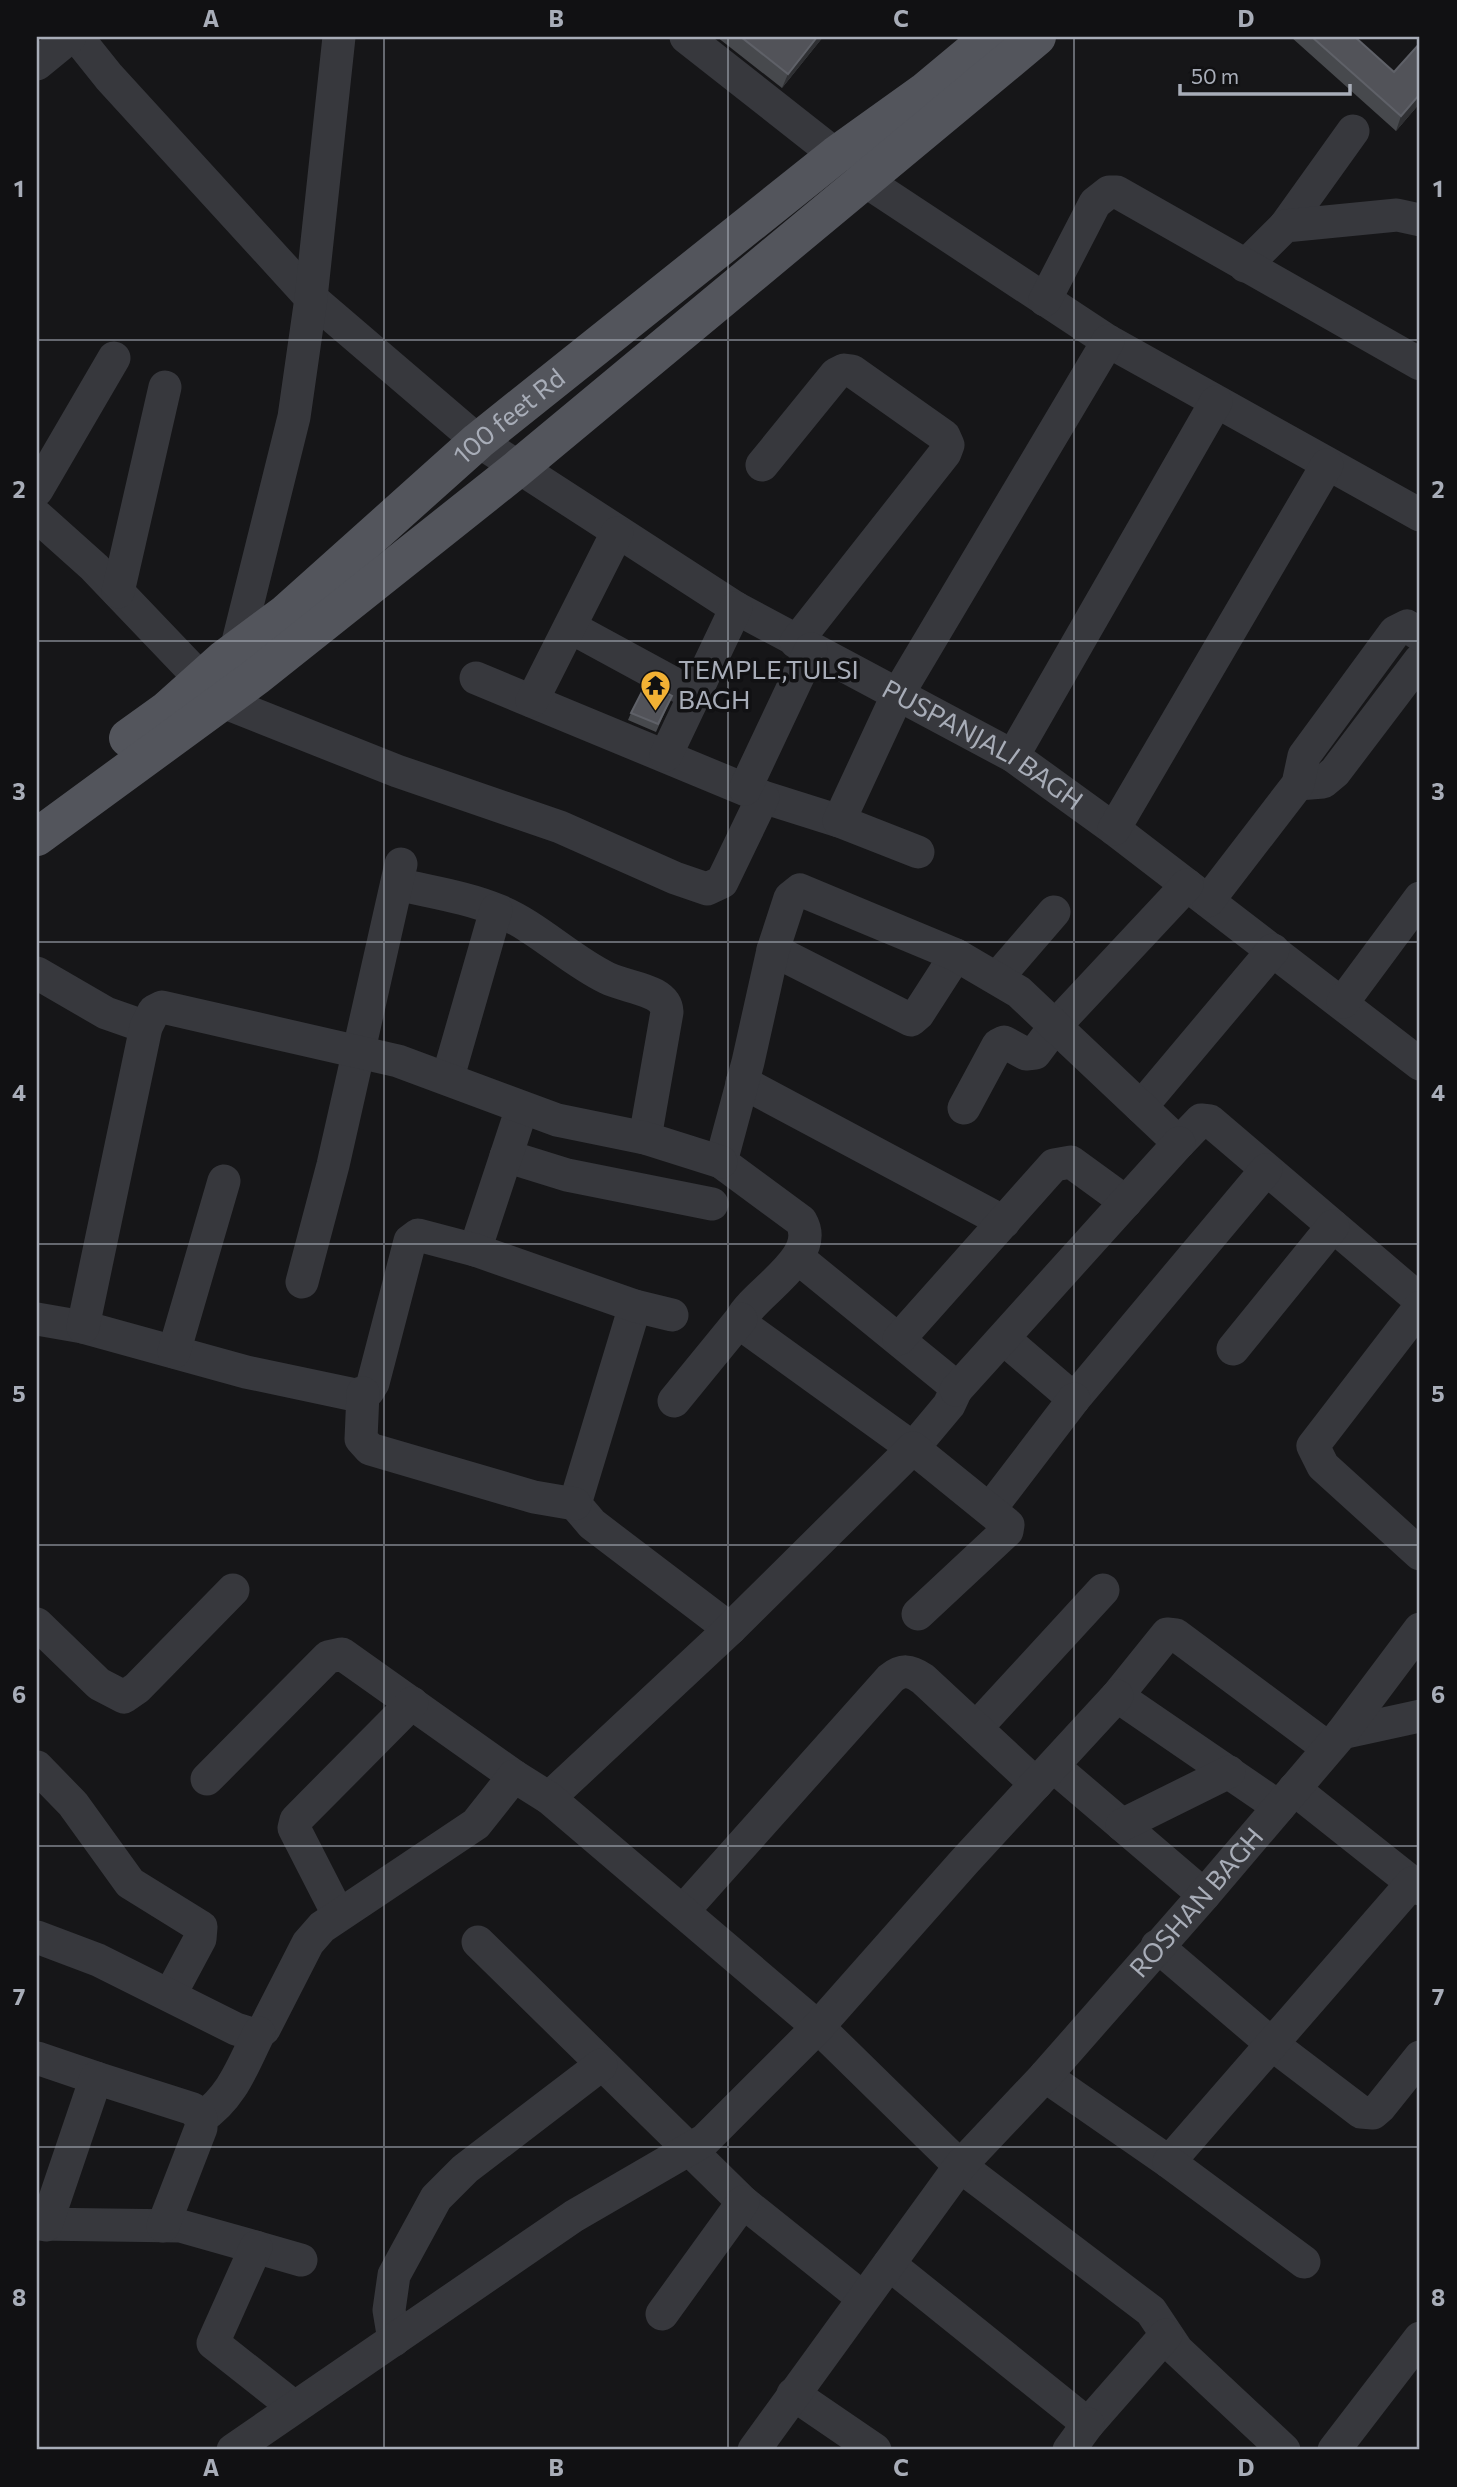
<svg xmlns="http://www.w3.org/2000/svg" width="1457" height="2487" font-family="Commissioner,sans-serif">
<style>
.lines{fill:none;stroke-linecap:round;stroke-linejoin:round}
.minor{stroke:#37383d;stroke-width:33}
.major{stroke:#53555c;stroke-width:38}
.wall{fill:#47494d}
.shaded-wall{fill:#2f3033}
.building{fill:#525359;stroke:#5f6168;stroke-width:2}
.grid{fill:none;stroke:#a8adb8;stroke-width:2;stroke-opacity:0.55}
.labels{text-anchor:middle;stroke-width:7;stroke-linejoin:round;paint-order:stroke}
.street-label{font-size:26px;fill:#a8adb8;stroke:#111113}
.poi-label{font-size:26px;fill:#a8adb8;stroke:#111113;text-anchor:start}
.neatline{fill:none;stroke:#a8adb8;stroke-width:2.5}
.grid-label{font-size:23px;text-anchor:middle;font-weight:bold;fill:#a8adb8}
</style>
<rect width="100%" height="100%" fill="#161618"/>
<g class="lines">
<g class="minor">
<path id="s1" d="M 77,37 L 109,77 L 311,298 L 478,441 L 736,608 L 1013,756 L 1114,829 L 1420,1064"/>
<path d="M 686,37 L 836,155"/>
<path d="M 37,64 L 70,37"/>
<path d="M 864,180 L 1108,341 L 1420,515"/>
<path d="M 1285,226 L 1353,131"/>
<path d="M 1245,266 L 1285,226 L 1397,215 L 1420,220"/>
<path d="M 1045,300 L 1095,203 L 1109,192 L 1117,192 L 1420,364"/>
<path d="M 762,465 L 836,374 L 844,370 L 852,371 L 944,436 L 948,445 L 945,453 L 796,642"/>
<path d="M 37,490 L 114,358"/>
<path d="M 37,516 L 94,567 L 201,679"/>
<path d="M 118,592 L 165,387"/>
<path d="M 570,627 L 695,695"/>
<path d="M 236,650 L 294,417 L 311,298 L 339,37"/>
<path d="M 476,678 L 763,797 L 839,821"/>
<path d="M 532,701 L 617,533"/>
<path d="M 223,702 L 397,771 L 560,827 L 675,878 L 707,889 L 722,882 L 763,797"/>
<path d="M 666,755 L 736,608"/>
<path d="M 1013,756 L 1216,402"/>
<path d="M 1298,784 L 1323,782 L 1335,772 L 1420,660"/>
<path d="M 745,789 L 811,649"/>
<path d="M 1114,829 L 1327,465"/>
<path d="M 918,852 L 839,821 L 898,694 L 1108,341"/>
<path d="M 397,884 C 430,892 466,897 497,910 C 537,926 568,959 607,978 C 627,988 666,989 667,1012 L 645,1138"/>
<path d="M 1208,901 L 1298,784 L 1304,756 L 1395,632 L 1407,626 L 1420,635"/>
<path d="M 773,950 L 911,1020 L 918,1014 L 956,955"/>
<path d="M 37,973 L 106,1013 L 146,1027"/>
<path d="M 997,978 L 1054,912"/>
<path d="M 1343,1002 L 1420,898"/>
<path d="M 448,1077 L 496,910"/>
<path d="M 742,1082 L 1004,1222"/>
<path d="M 1141,1107 L 1273,950"/>
<path d="M 964,1108 L 998,1045 L 1004,1042 L 1026,1054 L 1035,1053 L 1056,1025 L 1187,885"/>
<path d="M 506,1156 L 567,1175 L 712,1204"/>
<path d="M 475,1250 L 522,1108"/>
<path d="M 798,1258 L 950,1382 L 956,1390 L 949,1405 L 913,1448 L 748,1329 L 741,1319 C 755,1292 822,1257 801,1221 L 721,1162 L 748,1062 L 773,950 L 790,898 L 800,890 L 956,955 L 1019,992 L 1179,1143 L 1201,1120 L 1210,1121 L 1420,1300"/>
<path d="M 302,1282 L 333,1165 L 401,864"/>
<path d="M 635,1306 L 575,1504 L 592,1524 L 730,1629"/>
<path d="M 1420,1307 L 1313,1446 L 1323,1466 L 1420,1554"/>
<path d="M 37,1319 L 83,1327 L 246,1372 L 355,1395 L 368,1391 L 373,1383 L 410,1241 L 418,1235 L 475,1250 L 635,1306 L 672,1315"/>
<path d="M 83,1327 L 146,1027 L 154,1011 L 162,1007 L 398,1061 L 557,1120 L 645,1138 L 721,1162"/>
<path d="M 899,1339 L 1054,1165 L 1071,1162 L 1126,1202"/>
<path d="M 1004,1339 L 1074,1399 L 1266,1170"/>
<path d="M 1233,1349 L 1333,1226"/>
<path d="M 174,1352 L 224,1181"/>
<path d="M 956,1390 L 1179,1143"/>
<path d="M 363,1393 L 361,1439 L 370,1449 L 534,1497 L 575,1504"/>
<path d="M 674,1401 L 741,1319"/>
<path d="M 990,1509 L 1074,1399"/>
<path d="M 37,1624 L 99,1684 L 124,1697 L 137,1688 L 233,1590"/>
<path d="M 976,1728 L 1103,1590"/>
<path d="M 1342,1733 L 1420,1716"/>
<path d="M 1053,1766 L 1204,1895"/>
<path d="M 37,1767 L 73,1804 L 130,1883 L 201,1927 L 200,1939 L 170,1995"/>
<path d="M 207,1779 L 328,1657 L 342,1654 L 514,1776"/>
<path d="M 1294,1789 L 1420,1889"/>
<path d="M 549,1798 L 730,1629 L 913,1448 L 1008,1525 L 1007,1531 L 918,1614"/>
<path d="M 1279,1807 L 1117,1696 L 1167,1634 L 1176,1635 L 1328,1748"/>
<path d="M 1122,1825 L 1229,1772"/>
<path d="M 683,1911 L 890,1679 C 902,1669 910,1670 923,1679 L 1036,1784"/>
<path d="M 338,1914 L 294,1828 L 296,1820 L 412,1703"/>
<path d="M 37,1937 L 98,1960 L 236,2029 L 255,2035 L 264,2029 L 308,1943 L 322,1927 L 476,1824 L 514,1776 L 549,1798 L 818,2027 L 960,2166 L 1151,2311 L 1177,2350 L 1284,2450"/>
<path d="M 478,1942 L 743,2202 L 863,2298"/>
<path d="M 1157,1946 L 1273,2045 L 1361,2112 L 1373,2113 L 1380,2107 L 1420,2057"/>
<path d="M 37,2058 L 96,2078"/>
<path d="M 1045,2076 L 1169,2162 L 1412,1883"/>
<path d="M 201,2118 C 232,2098 243,2065 259,2033"/>
<path d="M 1169,2162 L 1304,2262"/>
<path d="M 37,2224 L 181,2226 L 301,2260"/>
<path d="M 46,2225 L 96,2078 L 193,2109 L 201,2118 L 201,2128 L 163,2226"/>
<path d="M 256,2247 L 213,2343 L 294,2407"/>
<path d="M 889,2264 L 1088,2424 L 1166,2335"/>
<path d="M 662,2314 L 743,2202"/>
<path d="M 394,2340 L 389,2310 L 394,2275 L 436,2198 L 465,2169 L 601,2065"/>
<path d="M 793,2394 L 875,2450"/>
<path d="M 233,2450 L 574,2216 L 705,2140 L 818,2027 L 964,1862 L 1117,1696"/>
<path id="s2" d="M 754,2450 L 960,2166 L 1045,2076 L 1204,1895 L 1342,1733 L 1420,1629"/>
<path d="M 1069,2450 L 1088,2424"/>
<path d="M 1334,2450 L 1420,2338"/>
</g>
<g class="major">
<path id="s3" d="M 128,738 L 167,710 L 224,659 L 286,613 L 478,441 L 836,155 L 924,92 L 990,37"/>
<path d="M 37,837 L 257,676 L 517,469 L 1037,37"/>
</g>
</g>
<path class="wall" d="M 717,37 L 823,37 L 782,88 Z
M 1291,37 L 1355,37 L 1394,72 L 1420,43 L 1420,103 L 1396,131 Z
M 672,696 L 656,732 L 628,720 L 631,713 Z"/>
<path class="shaded-wall" d="M 817,37 L 823,37 L 782,88 L 788,74 Z
M 1420,94 L 1420,103 L 1396,131 L 1401,116 Z"/>
<path class="building" d="M 741,37 L 817,37 L 788,74 Z
M 1312,37 L 1355,37 L 1394,72 L 1420,43 L 1420,94 L 1401,116 Z
M 647,682 L 672,696 L 658,724 L 631,713 Z"/>
<path class="grid" d="M 384,37 L 384,2450M 728,37 L 728,2450M 1074,37 L 1074,2450M 37,340 L 1420,340M 37,641 L 1420,641M 37,942 L 1420,942M 37,1244 L 1420,1244M 37,1545 L 1420,1545M 37,1846 L 1420,1846M 37,2147 L 1420,2147"/>
<defs>
<symbol id="temple-pin" viewBox="-11 -11 22 30"><path d="M0 17L-7.5 6A9.5 9.5 0 1 1 7.5 6Z" fill="#f2b134" stroke="#111113"/><path d="M0-6L5-2H3V0L6.5 2.5H4V6H1.5V3h-3V6H-4V2.5H-6.5L-3 0V-2H-5Z" fill="#111"/></symbol>
</defs>
<g fill-rule="evenodd">
<use href="#temple-pin" x="638" y="668" width="35" height="47"/>
</g>
<g class="labels">
<g class="street-label">
<text dy="9" stroke="none"><textPath href="#s3" startOffset="499">100 feet Rd</textPath></text>
<text dy="9" stroke="none"><textPath href="#s1" startOffset="1160">PUSPANJALI BAGH</textPath></text>
<text dy="9" stroke="none"><textPath href="#s2" startOffset="705">ROSHAN BAGH</textPath></text>
</g>
<g class="poi-label">
<text x="678" y="679">TEMPLE,TULSI<tspan x="678" dy="30">BAGH</tspan></text>
</g>
</g>
<rect width="1457" height="2487" fill="none" stroke="#111113" stroke-width="77"/>
<path d="M1180 84v10h170v-10" fill="none" stroke="#a8adb8" stroke-width="3.5"/>
<text x="1191" y="84" font-size="21" fill="#a8adb8" stroke="#111113" stroke-width="5" paint-order="stroke">50 m</text>
<rect x="38" y="38" width="1380" height="2410" class="neatline"/>
<g class="grid-label">
<text x="211" y="27">A</text>
<text x="556" y="27">B</text>
<text x="901" y="27">C</text>
<text x="1246" y="27">D</text>
<text x="19" y="197">1</text>
<text x="1438" y="197">1</text>
<text x="19" y="498">2</text>
<text x="1438" y="498">2</text>
<text x="19" y="800">3</text>
<text x="1438" y="800">3</text>
<text x="19" y="1101">4</text>
<text x="1438" y="1101">4</text>
<text x="19" y="1402">5</text>
<text x="1438" y="1402">5</text>
<text x="19" y="1703">6</text>
<text x="1438" y="1703">6</text>
<text x="19" y="2005">7</text>
<text x="1438" y="2005">7</text>
<text x="19" y="2306">8</text>
<text x="1438" y="2306">8</text>
<text x="211" y="2476">A</text>
<text x="556" y="2476">B</text>
<text x="901" y="2476">C</text>
<text x="1246" y="2476">D</text>
</g>
</svg>
